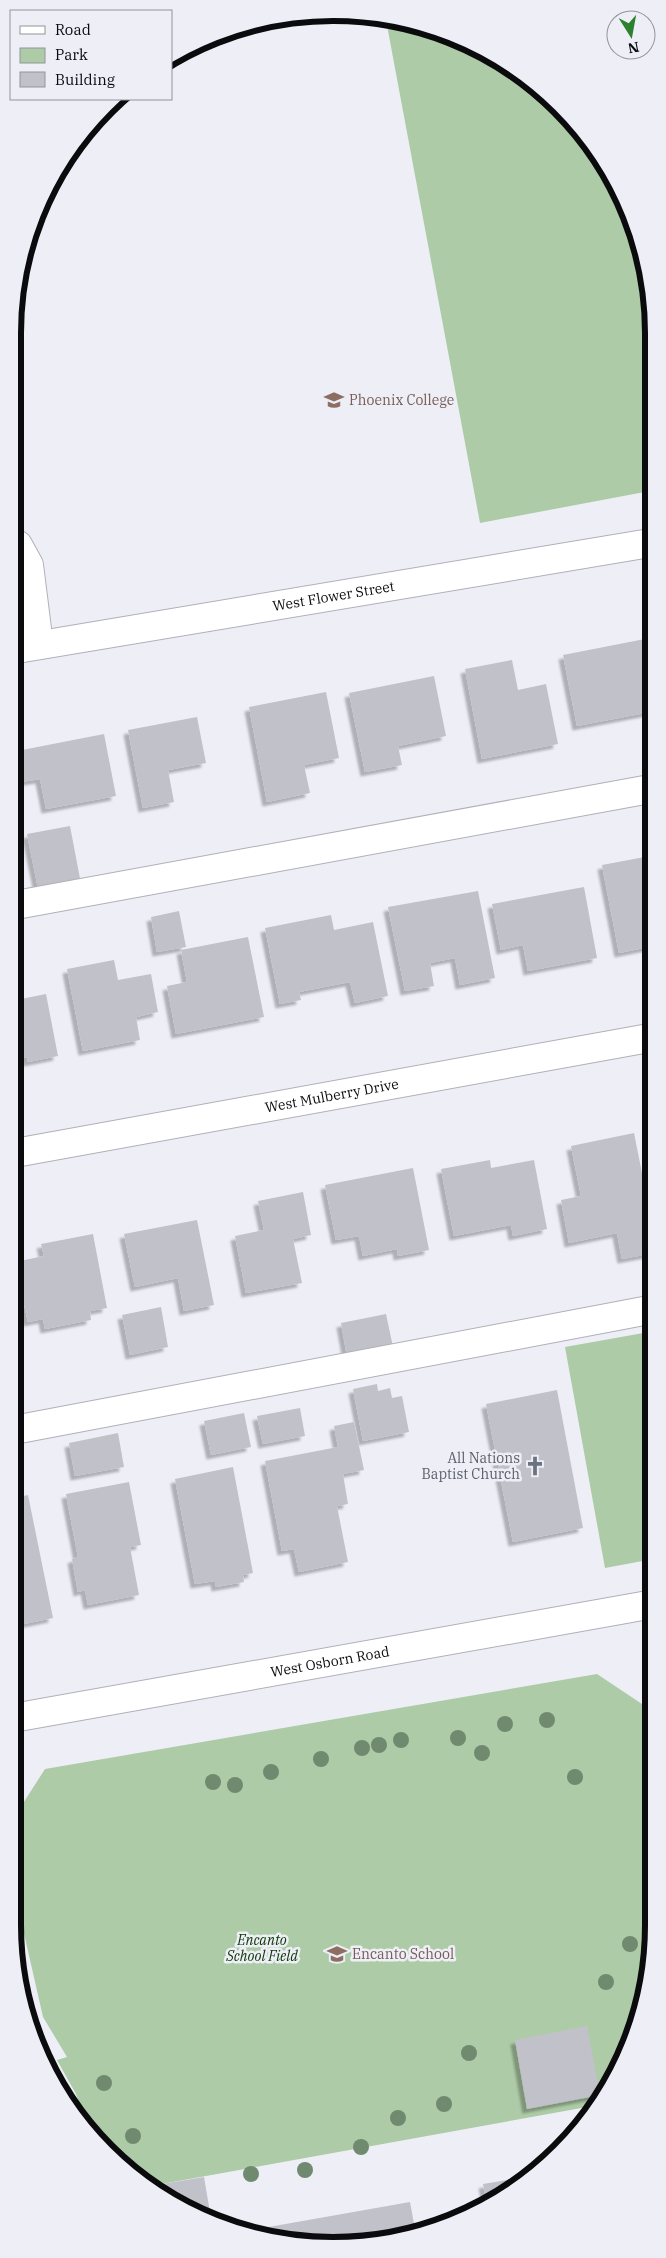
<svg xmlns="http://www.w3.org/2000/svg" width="666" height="2258" font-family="'IBM Plex Serif',serif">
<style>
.green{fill:#adcba6}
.building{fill:#c1c1ca;filter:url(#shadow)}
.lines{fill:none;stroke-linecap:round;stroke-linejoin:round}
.minor-casing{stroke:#b1b0b9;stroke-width:30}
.minor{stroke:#fff;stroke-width:28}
.tree{fill:#708a6f}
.labels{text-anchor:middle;stroke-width:5;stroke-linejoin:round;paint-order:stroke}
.education-label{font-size:14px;fill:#785e54;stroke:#eeeef7;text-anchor:start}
.street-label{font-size:14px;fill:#0b0b0e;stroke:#eeeef7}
.worship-label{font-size:14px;fill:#5b616d;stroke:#eeeef7;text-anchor:end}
.park-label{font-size:14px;font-style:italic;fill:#093800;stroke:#eeeef7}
.rim{fill:none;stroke:#0b0b0e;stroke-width:6}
</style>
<defs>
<filter id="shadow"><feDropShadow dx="-4.5" dy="4.5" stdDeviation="1" flood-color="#0004"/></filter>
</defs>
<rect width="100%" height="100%" fill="#eeeef7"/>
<path class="green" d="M 396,19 L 493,55 L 574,121 L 629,210 L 651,291 L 650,491 L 480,523 L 386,20 Z
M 649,1332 L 648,1560 L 605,1568 L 565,1347 Z
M 597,1674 L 648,1708 L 647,1988 L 598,2105 L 156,2185 L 92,2137 L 76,2094 L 57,2060 L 67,2057 L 43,2017 L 13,1885 L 13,1819 L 45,1769 Z"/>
<path class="building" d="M 650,638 L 650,712 L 577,726 L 563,655 Z
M 512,660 L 518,690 L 546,684 L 558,744 L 482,759 L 465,669 Z
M 434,676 L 446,736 L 398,746 L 402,765 L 365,772 L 349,693 Z
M 326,692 L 339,758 L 304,765 L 310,793 L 267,802 L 249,707 Z
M 197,717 L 206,763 L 168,770 L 174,802 L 143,808 L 128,730 Z
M 104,734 L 116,796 L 46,809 L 40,779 L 21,782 L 17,751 Z
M 70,826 L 81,884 L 39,893 L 27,834 Z
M 650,856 L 649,947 L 619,953 L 602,865 Z
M 584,887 L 597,958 L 528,971 L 523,945 L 501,950 L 492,904 Z
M 478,891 L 495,978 L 460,985 L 455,958 L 430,963 L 434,986 L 405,991 L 388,907 Z
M 179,911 L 186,947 L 157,952 L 151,917 Z
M 331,915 L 334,930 L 373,922 L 388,996 L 355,1003 L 350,982 L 299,992 L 301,1000 L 280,1004 L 265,928 Z
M 248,937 L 264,1017 L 176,1034 L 167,986 L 187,982 L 181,950 Z
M 114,960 L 118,980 L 151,974 L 158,1012 L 136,1017 L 140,1040 L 83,1051 L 67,969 Z
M 46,994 L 58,1056 L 28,1062 L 27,1057 L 16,1059 L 16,1000 Z
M 634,1133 L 649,1208 L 649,1254 L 622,1259 L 617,1233 L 569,1243 L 561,1200 L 581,1196 L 571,1146 Z
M 490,1160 L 491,1168 L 534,1160 L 547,1229 L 513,1236 L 511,1225 L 454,1236 L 441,1169 Z
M 413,1168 L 429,1250 L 398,1256 L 397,1249 L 363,1256 L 359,1236 L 336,1240 L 325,1185 Z
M 303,1192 L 311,1235 L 293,1239 L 302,1283 L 246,1293 L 235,1236 L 264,1230 L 258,1201 Z
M 197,1220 L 214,1305 L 184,1311 L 178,1278 L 135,1287 L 124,1234 Z
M 93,1234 L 107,1308 L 90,1311 L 91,1320 L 45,1329 L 43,1319 L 28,1322 L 23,1300 L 15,1302 L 15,1262 L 44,1256 L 41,1244 Z
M 161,1307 L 168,1347 L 130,1355 L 122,1315 Z
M 386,1314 L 393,1347 L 347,1356 L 341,1323 Z
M 377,1384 L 378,1391 L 390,1388 L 392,1398 L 402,1396 L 409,1432 L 363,1441 L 353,1389 Z
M 557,1390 L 583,1528 L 513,1542 L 486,1404 Z
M 300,1408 L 305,1436 L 263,1444 L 257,1416 Z
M 244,1413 L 251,1447 L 211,1455 L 204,1421 Z
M 354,1422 L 364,1470 L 343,1474 L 348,1504 L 337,1506 L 348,1562 L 299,1572 L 294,1549 L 282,1551 L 265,1461 L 338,1447 L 334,1426 Z
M 118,1433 L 124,1467 L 75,1476 L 69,1443 Z
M 233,1467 L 253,1573 L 243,1575 L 244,1582 L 216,1587 L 215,1581 L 195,1584 L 175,1479 Z
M 129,1482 L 141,1545 L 130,1547 L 139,1595 L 88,1605 L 85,1590 L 78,1592 L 72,1559 L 78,1557 L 66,1494 Z
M 28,1495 L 53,1618 L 14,1626 L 14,1498 Z
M 587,2026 L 600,2095 L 527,2109 L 515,2040 Z
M 204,2177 L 211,2218 L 191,2212 L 156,2185 Z
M 525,2177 L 511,2191 L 487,2203 L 483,2184 Z
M 410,2202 L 416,2235 L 291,2243 L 264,2235 L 263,2228 Z"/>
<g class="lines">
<defs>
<g id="minor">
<path d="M 18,545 L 29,565 L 39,645"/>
<path id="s1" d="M 17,649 L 650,543"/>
<path d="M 16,905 L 650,789"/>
<path id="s2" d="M 15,1153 L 649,1038"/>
<path d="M 14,1430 L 649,1310"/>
<path id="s3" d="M 13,1718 L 648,1605"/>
</g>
</defs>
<use href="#minor" class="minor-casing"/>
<use href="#minor" class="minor"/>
</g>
<g class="tree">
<circle cx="547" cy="1720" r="8"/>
<circle cx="505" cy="1724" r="8"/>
<circle cx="458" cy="1738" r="8"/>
<circle cx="401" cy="1740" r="8"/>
<circle cx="379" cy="1745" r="8"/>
<circle cx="362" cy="1748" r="8"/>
<circle cx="482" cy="1753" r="8"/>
<circle cx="321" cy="1759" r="8"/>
<circle cx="271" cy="1772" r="8"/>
<circle cx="575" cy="1777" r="8"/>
<circle cx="213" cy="1782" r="8"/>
<circle cx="235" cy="1785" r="8"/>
<circle cx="630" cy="1944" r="8"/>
<circle cx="606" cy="1982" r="8"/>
<circle cx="469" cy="2053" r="8"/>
<circle cx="104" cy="2083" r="8"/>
<circle cx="444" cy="2104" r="8"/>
<circle cx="398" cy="2118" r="8"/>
<circle cx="133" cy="2136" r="8"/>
<circle cx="361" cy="2147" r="8"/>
<circle cx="305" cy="2170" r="8"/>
<circle cx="251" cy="2174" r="8"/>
</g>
<defs>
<symbol id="university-bare" viewBox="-9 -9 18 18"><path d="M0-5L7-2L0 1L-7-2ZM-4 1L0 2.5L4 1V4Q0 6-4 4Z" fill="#8d6e63" stroke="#eeeef7" stroke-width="2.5" paint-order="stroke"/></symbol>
<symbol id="church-bare" viewBox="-9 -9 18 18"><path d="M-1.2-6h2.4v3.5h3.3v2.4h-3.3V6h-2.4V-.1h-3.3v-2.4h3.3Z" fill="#6b7280" stroke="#eeeef7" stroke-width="2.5" paint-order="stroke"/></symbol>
<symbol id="school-bare" viewBox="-9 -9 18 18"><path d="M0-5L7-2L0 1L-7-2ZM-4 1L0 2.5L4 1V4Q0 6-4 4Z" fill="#8d6e63" stroke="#eeeef7" stroke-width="2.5" paint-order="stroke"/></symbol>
</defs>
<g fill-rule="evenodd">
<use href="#university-bare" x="320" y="386" width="28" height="28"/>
<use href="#church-bare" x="521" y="1452" width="28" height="28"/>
<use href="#school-bare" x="323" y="1940" width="28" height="28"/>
</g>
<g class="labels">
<g class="education-label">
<text x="349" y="405">Phoenix College</text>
<text x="352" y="1959">Encanto School</text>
</g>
<g class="street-label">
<text dy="5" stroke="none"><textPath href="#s1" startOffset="321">West Flower Street</textPath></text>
<text dy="5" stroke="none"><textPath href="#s2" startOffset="322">West Mulberry Drive</textPath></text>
<text dy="5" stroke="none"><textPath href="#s3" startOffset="322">West Osborn Road</textPath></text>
</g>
<g class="worship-label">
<text x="520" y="1463">All Nations<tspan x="520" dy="16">Baptist Church</tspan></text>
</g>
<g class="park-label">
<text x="262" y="1945">Encanto<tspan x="262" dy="16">School Field</tspan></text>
</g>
</g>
<path d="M0 0H666V2258H0ZM333 21H333A312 312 0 0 1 645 333V1925A312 312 0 0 1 333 2237H333A312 312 0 0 1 21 1925V333A312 312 0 0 1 333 21Z" fill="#eeeef7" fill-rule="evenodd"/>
<path class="rim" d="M333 21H333A312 312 0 0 1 645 333V1925A312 312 0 0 1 333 2237H333A312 312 0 0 1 21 1925V333A312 312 0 0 1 333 21Z"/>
<rect x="10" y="10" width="162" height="90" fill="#eeeef7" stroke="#93939a"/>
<rect x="20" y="26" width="25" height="8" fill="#ffffff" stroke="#93939a"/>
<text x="55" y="35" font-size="15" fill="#0b0b0e">Road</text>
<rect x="20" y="48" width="25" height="15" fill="#adcba6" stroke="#93939a"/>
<text x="55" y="60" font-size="15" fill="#0b0b0e">Park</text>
<rect x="20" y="72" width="25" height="15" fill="#c1c1ca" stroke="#93939a"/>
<text x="55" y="85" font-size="15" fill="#0b0b0e">Building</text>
<g transform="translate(631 35) rotate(169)"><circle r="24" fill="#eeeef7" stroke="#93939a"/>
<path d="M0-4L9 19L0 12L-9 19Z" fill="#2c812e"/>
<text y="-8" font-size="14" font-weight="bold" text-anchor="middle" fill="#0b0b0e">N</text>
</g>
</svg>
